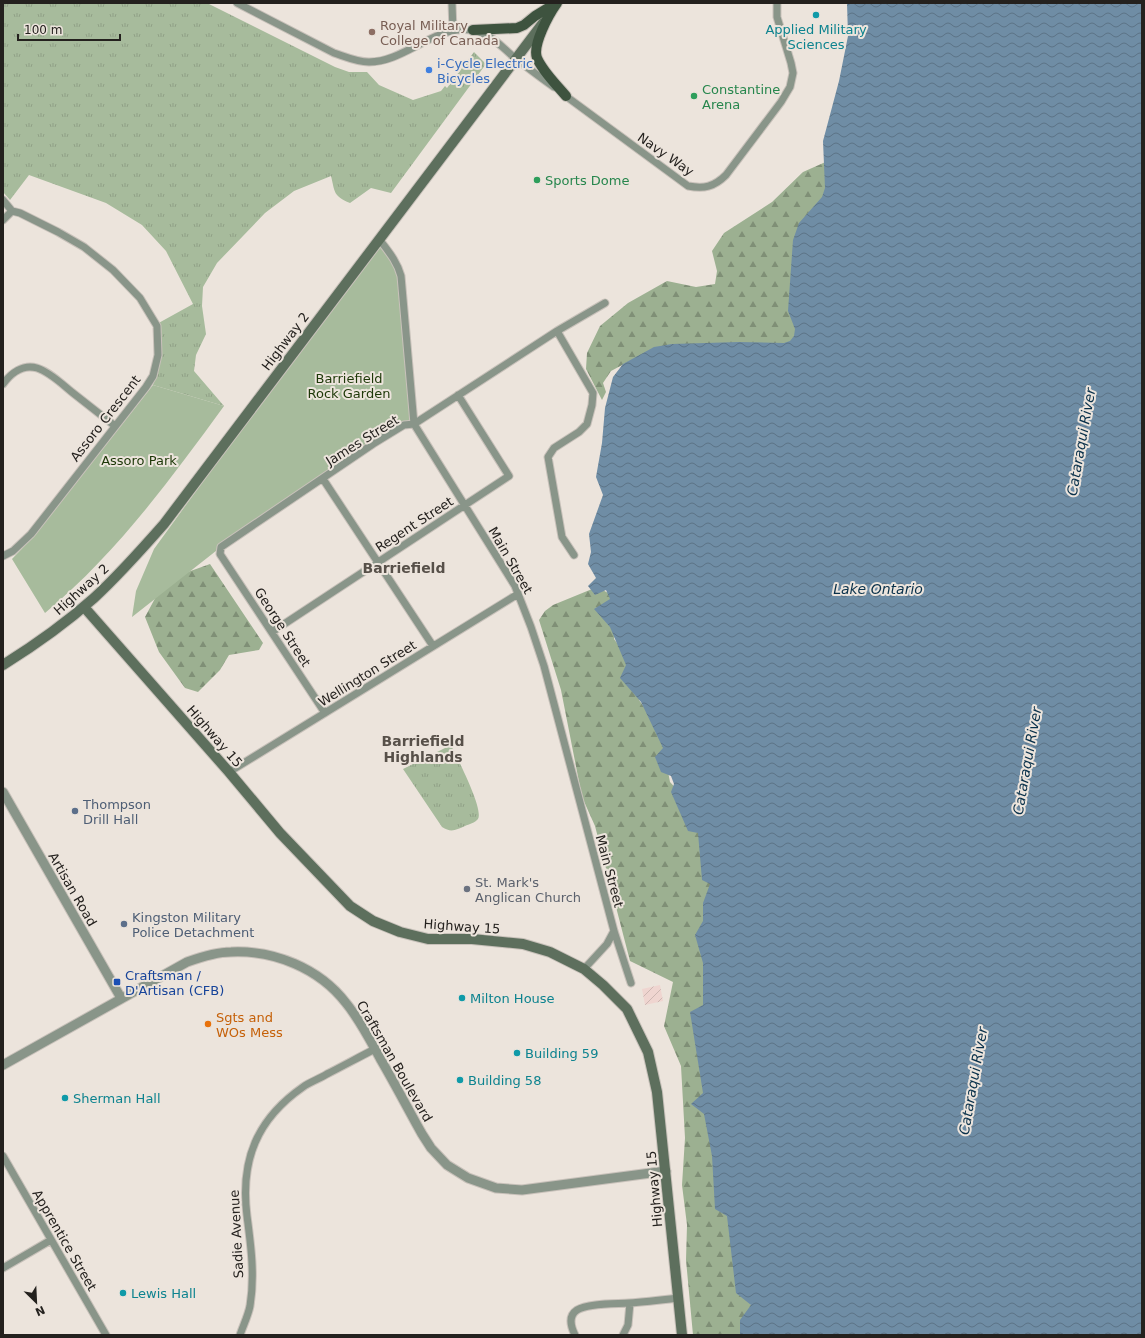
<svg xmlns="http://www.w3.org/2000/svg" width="1145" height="1338" font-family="'DejaVu Sans',sans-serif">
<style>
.industrial{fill:url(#industrial-furrows)}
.grass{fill:url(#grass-tufts)}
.forest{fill:url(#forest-firs)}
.park{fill:#a7bb9c}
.water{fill:url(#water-waves)}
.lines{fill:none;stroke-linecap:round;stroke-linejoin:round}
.minor-casing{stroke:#c8c1ba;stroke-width:9}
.tertiary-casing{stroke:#c8c1ba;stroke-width:11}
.secondary-casing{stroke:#c8c1ba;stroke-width:12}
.primary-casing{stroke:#c8c1ba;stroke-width:12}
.minor{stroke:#899589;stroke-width:7}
.tertiary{stroke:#899589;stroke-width:9}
.secondary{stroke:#5d6f5d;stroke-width:10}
.primary{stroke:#3e533f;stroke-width:10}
.culture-dot{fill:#0f9aa8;stroke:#ece4dc;stroke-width:1.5}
.education-dot{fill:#8d6e63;stroke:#ece4dc;stroke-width:1.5}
.shop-dot{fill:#3f7fe0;stroke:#ece4dc;stroke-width:1.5}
.leisure-dot{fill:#2e9e5b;stroke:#ece4dc;stroke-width:1.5}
.service-dot{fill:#5c6f8a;stroke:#ece4dc;stroke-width:1.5}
.worship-dot{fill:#6b7280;stroke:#ece4dc;stroke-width:1.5}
.transit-dot{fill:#1a4fb4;stroke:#ece4dc;stroke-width:1.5}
.food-dot{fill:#e8710a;stroke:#ece4dc;stroke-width:1.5}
.labels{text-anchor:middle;stroke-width:4;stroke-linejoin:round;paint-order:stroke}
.education-label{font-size:13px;fill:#785e54;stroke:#ece4dc;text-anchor:start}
.culture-label{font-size:13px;fill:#0d838f;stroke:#ece4dc;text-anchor:start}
.shop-label{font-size:13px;fill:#366cbe;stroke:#ece4dc;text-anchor:start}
.leisure-label{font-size:13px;fill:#27864d;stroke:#ece4dc;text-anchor:start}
.street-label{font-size:13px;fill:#24211e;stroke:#ece4dc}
.park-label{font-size:13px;fill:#1d3808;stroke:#ece4dc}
.service-label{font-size:13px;fill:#4e5e75;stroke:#ece4dc;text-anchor:start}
.worship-label{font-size:13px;fill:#5b616d;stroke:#ece4dc;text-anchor:start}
.transit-label{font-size:13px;fill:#164399;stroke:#ece4dc;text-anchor:start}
.food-label{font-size:13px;fill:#c56008;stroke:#ece4dc;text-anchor:start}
.water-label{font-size:14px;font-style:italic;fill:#08304a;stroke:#ece4dc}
.neighbourhood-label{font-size:14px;font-weight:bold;fill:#575049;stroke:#ece4dc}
</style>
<defs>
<pattern id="industrial-furrows" width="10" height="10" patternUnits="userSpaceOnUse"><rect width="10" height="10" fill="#efd5d0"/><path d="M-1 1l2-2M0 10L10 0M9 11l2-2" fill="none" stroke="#cdb7b2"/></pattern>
<pattern id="grass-tufts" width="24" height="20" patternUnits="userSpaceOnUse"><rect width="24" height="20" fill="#a7bb9c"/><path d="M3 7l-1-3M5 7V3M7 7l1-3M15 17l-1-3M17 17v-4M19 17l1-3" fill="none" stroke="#90a086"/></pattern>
<pattern id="forest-firs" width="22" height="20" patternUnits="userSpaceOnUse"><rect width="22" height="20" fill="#9cb091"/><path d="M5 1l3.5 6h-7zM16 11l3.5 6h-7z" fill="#7f8f76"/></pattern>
<pattern id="water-waves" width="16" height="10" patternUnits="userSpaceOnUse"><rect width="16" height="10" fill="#6f8da5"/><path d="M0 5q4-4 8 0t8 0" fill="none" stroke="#5b7386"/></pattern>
</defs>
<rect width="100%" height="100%" fill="#ece4dc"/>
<path class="industrial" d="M 660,985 L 663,1001 L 645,1005 L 642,989 Z"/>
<path class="grass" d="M 3,3 L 207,3 L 335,67 L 349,72 L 367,72 L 379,85 L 413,100 L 441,91 L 445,86 L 447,88 L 474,52 L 486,64 L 391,193 L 371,188 L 350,203 C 333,196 335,192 331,176 L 294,191 L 265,213 L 217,263 L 203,287 L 202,306 L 206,334 L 196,355 L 194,371 L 224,406 L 153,385 L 158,362 L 155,325 L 193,304 L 166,251 L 142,225 L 106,203 L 29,175 L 10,200 L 3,192 Z
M 451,745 C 456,756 484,809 478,819 C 475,823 469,824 465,826 C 456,830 451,833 442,827 L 403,769 Z"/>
<path class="forest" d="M 830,160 L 803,332 L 792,351 L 641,355 L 611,371 L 603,383 L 606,392 L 602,400 L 586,369 L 587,353 L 600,326 L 628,303 L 667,281 L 696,287 L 715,284 L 717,271 L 712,251 L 724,233 L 772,202 L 803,172 Z
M 210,564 L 263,643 L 259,650 L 229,655 L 220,670 L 198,692 L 185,688 L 159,652 L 145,617 L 159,591 L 185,573 Z
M 597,587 L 623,601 L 614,639 L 637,670 L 639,700 L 649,714 L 664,730 L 666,761 L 670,782 L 683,796 L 713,842 L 744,1280 L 753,1313 L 747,1335 L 693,1335 L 686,1260 L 687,1225 L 682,1185 L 685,1138 L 681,1066 L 664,1026 L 673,982 L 630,961 L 595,826 L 582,797 L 561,690 L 539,620 L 545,611 L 553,605 Z"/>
<path class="park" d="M 379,239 L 398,266 L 414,424 L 404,425 L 221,547 L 132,617 L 136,591 L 154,549 Z
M 153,385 L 224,406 C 170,480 116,554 45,613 L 12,559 L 34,536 Z"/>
<path class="water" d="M 847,3 L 1142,3 L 1142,1335 L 741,1335 L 740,1334 L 740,1320 L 751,1305 L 736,1293 L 727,1216 L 715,1209 L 712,1156 L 704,1114 L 691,1104 L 703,1093 L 690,1012 L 703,1005 L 703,963 L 695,935 L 703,921 L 703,903 L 710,884 L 702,880 L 698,833 L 688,831 L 671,792 L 674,784 L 671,776 L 661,772 L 655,757 L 663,748 L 641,702 L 620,678 L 626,665 L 610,627 L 594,609 L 610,599 L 606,590 L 595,595 L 588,586 L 596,578 L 588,564 L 591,552 L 589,534 L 603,495 L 596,477 L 602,443 L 605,408 L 613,377 L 623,364 L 654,347 L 672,344 L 739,342 L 784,343 L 790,341 L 794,336 L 795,329 L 788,311 L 793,240 L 799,223 L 822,197 L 825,188 L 823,141 L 839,81 L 848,36 Z"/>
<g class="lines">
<defs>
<path id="minor" d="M 237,3 L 334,53 C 346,57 357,62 369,62 C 409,62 443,15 484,34 C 496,39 505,50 515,58 C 528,68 541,78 554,87
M 452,3 L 453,31
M 563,94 L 688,186 C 704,189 714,187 726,175 L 781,102 L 790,87 L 793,73 L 791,63 L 777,17 L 777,3
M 3,200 L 12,211 L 20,213 L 58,232 L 84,247 L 113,270 L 140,298 L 157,326 L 158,355 L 153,376 L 146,387 L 31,534 L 13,551 L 3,556
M 3,220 L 12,211
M 379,239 C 388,251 397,261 401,276 L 414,424 L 515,586 L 531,627 L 544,666 L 614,931 L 631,983
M 557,331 L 593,393 L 592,405 L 587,424 L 579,432 L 554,448 L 548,457 L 562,537 L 574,555
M 3,384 C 11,373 23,364 37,368 C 50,372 63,385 73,393 C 87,404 101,415 115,426
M 323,479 L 433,646
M 272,632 L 509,476 L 458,395
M 325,713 L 220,554 L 221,547 L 373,444 L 404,425 L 414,424 L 557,331 L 605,303
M 229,772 L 518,594
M 584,969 L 607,944 L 614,931
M 3,1156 L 106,1335
M 3,1268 L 51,1240
M 240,1335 C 243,1326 248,1316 250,1306 C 255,1276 251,1246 247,1216 C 240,1160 257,1119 303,1087 C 310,1082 319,1079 327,1074 C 343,1066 359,1057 375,1049
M 575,1335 C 571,1327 568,1316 577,1310 C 588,1303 616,1304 629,1303 C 646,1302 662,1300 678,1298
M 623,1335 L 628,1325 L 630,1303"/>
<path id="tertiary" d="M 3,792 L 121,998
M 3,1065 L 187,962 C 201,957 216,952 231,952 C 274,950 319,968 346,1003 C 360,1020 370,1040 381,1060 C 395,1084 408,1109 422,1134 L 431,1148 L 447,1165 L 468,1178 L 496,1188 L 522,1190 L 666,1171"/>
<path id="secondary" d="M 84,607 L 229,772 L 280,833 L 350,906 L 373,921 L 400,932 L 428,939 L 472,939 L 523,944 L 550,952 L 584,969 L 603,985 L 627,1009 L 648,1052 L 657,1092 L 682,1335
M 3,665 C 35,645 66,623 94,598 C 119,575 142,549 164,524 L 543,23"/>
<path id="primary" d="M 557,3 C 549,14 532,45 537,58 C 543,72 556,84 566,96
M 473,30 L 517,28 L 524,25 L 535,16 L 553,5"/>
</defs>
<use href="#minor" class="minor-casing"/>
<use href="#tertiary" class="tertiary-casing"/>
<use href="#secondary" class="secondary-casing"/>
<use href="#primary" class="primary-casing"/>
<use href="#minor" class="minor"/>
<use href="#tertiary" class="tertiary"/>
<use href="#secondary" class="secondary"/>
<use href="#primary" class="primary"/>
</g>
<g class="culture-dot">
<circle cx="816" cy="15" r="4"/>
<circle cx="462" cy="998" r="4"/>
<circle cx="517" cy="1053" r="4"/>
<circle cx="460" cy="1080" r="4"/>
<circle cx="65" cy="1098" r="4"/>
<circle cx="123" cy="1293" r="4"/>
</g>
<circle class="education-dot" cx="372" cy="32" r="4"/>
<circle class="shop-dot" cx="429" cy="70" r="4"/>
<g class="leisure-dot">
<circle cx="694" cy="96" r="4"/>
<circle cx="537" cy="180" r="4"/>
</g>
<g class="service-dot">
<circle cx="75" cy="811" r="4"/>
<circle cx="124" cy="924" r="4"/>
</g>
<circle class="worship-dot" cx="467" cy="889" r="4"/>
<rect class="transit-dot" x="113" y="978" width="8" height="8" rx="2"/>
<circle class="food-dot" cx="208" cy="1024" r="4"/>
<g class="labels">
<g class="education-label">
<text x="380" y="30">Royal Military<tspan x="380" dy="15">College of Canada</tspan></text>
</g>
<g class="culture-label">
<text x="816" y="34" text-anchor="middle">Applied Military<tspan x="816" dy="15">Sciences</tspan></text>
<text x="470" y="1003">Milton House</text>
<text x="525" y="1058">Building 59</text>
<text x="468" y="1085">Building 58</text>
<text x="73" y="1103">Sherman Hall</text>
<text x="131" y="1298">Lewis Hall</text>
</g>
<g class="shop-label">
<text x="437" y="68">i-Cycle Electric<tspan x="437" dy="15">Bicycles</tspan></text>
</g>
<g class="leisure-label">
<text x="702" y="94">Constantine<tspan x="702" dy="15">Arena</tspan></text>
<text x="545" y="185">Sports Dome</text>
</g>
<g class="street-label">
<text transform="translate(666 154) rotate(35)" y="5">Navy Way</text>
<text transform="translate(285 341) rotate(-53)" y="5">Highway 2</text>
<text transform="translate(105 418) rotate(-52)" y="5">Assoro Crescent</text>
<text transform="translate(362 440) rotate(-32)" y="5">James Street</text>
<text transform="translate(414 524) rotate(-33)" y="5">Regent Street</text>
<text transform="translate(511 560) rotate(60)" y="5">Main Street</text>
<text transform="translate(81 589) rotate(-42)" y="5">Highway 2</text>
<text transform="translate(283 627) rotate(57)" y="5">George Street</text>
<text transform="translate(367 673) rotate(-32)" y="5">Wellington Street</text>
<text transform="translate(215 736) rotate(49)" y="5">Highway 15</text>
<text transform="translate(610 871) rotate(75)" y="5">Main Street</text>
<text transform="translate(73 889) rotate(60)" y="5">Artisan Road</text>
<text transform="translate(462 926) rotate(4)" y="5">Highway 15</text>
<text transform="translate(395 1061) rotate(60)" y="5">Craftsman Boulevard</text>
<text transform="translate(654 1189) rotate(-95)" y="5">Highway 15</text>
<text transform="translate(236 1234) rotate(-93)" y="5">Sadie Avenue</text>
<text transform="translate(65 1240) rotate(60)" y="5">Apprentice Street</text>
</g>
<g class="park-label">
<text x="349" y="383">Barriefield<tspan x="349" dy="15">Rock Garden</tspan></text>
<text x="139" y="465">Assoro Park</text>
</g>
<g class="service-label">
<text x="83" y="809">Thompson<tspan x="83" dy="15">Drill Hall</tspan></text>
<text x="132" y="922">Kingston Military<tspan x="132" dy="15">Police Detachment</tspan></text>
</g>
<g class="worship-label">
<text x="475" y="887">St. Mark's<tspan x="475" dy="15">Anglican Church</tspan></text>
</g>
<g class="transit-label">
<text x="125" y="980">Craftsman /<tspan x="125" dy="15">D'Artisan (CFB)</tspan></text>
</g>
<g class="food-label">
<text x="216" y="1022">Sgts and<tspan x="216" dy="15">WOs Mess</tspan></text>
</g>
<g class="water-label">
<text transform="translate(1081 442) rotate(-80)" y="5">Cataraqui River</text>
<text x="878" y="594">Lake Ontario</text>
<text transform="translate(1027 761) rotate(-80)" y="5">Cataraqui River</text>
<text transform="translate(973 1081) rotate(-80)" y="5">Cataraqui River</text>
</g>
<g class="neighbourhood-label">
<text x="404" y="573">Barriefield</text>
<text x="423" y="746">Barriefield<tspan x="423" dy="16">Highlands</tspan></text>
</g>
</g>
<rect width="1145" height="1338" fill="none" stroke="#24211e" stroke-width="8"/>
<g transform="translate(36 1302) rotate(156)" stroke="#ece4dc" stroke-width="3" paint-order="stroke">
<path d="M0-3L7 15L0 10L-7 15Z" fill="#24211e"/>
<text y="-6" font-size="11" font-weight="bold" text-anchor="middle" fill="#24211e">N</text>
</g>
<path d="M18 34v6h102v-6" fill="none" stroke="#24211e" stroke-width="2"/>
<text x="24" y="34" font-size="12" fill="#24211e" stroke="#ece4dc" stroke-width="3" paint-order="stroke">100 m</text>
</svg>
